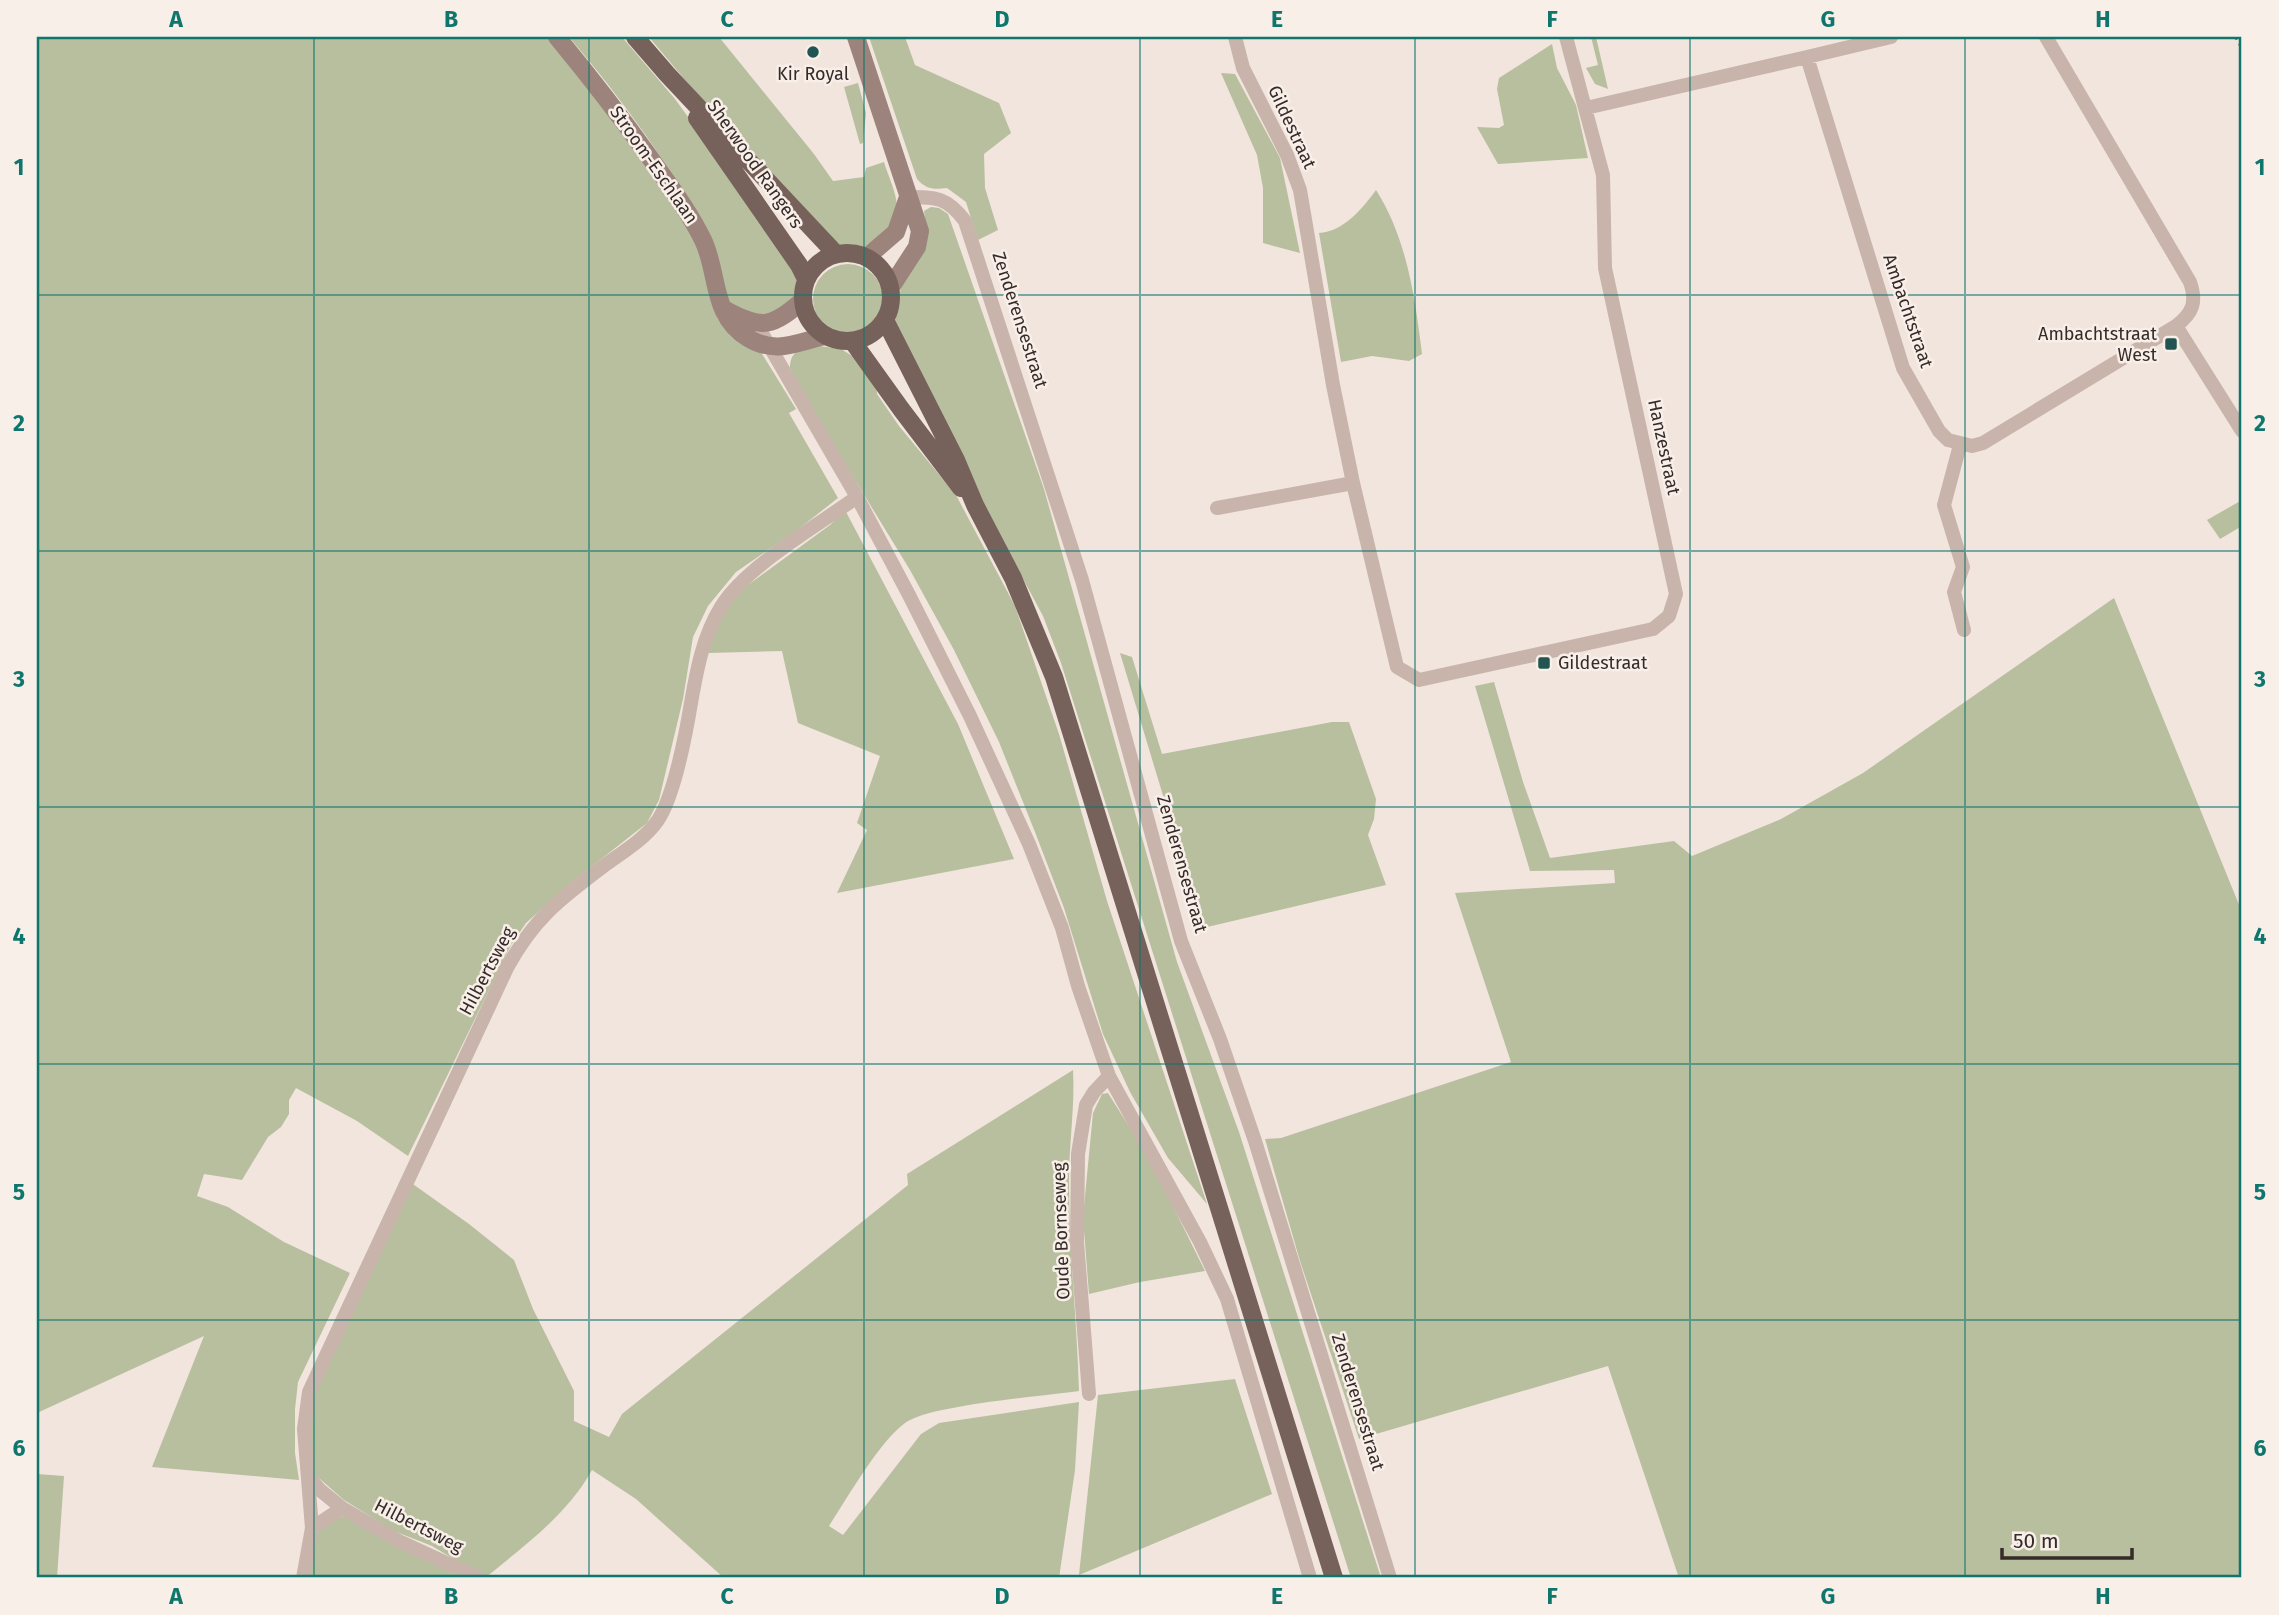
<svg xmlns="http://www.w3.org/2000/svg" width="2279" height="1615" font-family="'Fira Sans',sans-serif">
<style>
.green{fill:#b8bf9e}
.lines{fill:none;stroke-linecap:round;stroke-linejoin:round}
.street{stroke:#c8b4aa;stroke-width:14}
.secondary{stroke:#9c837b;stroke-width:18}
.primary{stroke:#77615b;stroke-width:18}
.rail{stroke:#362b29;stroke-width:5;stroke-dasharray:2 5;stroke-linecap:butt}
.grid{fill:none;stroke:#0f766e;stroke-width:2;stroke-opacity:0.55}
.poi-dot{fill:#215551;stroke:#f8efe9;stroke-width:2.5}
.labels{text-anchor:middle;stroke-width:5;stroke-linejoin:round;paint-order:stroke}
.poi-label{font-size:18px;fill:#362b29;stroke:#f8efe9}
.street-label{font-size:18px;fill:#362b29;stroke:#f8efe9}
.neatline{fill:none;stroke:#0f766e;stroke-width:2.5}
.grid-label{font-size:23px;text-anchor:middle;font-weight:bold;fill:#0f766e}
</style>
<rect width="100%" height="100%" fill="#f1e5dd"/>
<path class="green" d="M 37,37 L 547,37 L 581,75 L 633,145 L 686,225 L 699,251 L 718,319 L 726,330 L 759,349 L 796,409 L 789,413 L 838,498 L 796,531 L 736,572 L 708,606 L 693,637 L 683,699 L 659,800 L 647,823 L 567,886 L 526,923 L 511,945 L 408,1156 L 357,1121 L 296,1088 L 289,1100 L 289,1114 L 281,1127 L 268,1137 L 242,1180 L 204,1174 L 197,1196 L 228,1207 L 284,1242 L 350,1273 L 298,1382 L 295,1409 L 295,1453 L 299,1480 L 152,1467 L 204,1336 L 37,1413 Z
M 569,37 L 622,37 L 675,99 L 726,169 L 797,277 L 794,297 L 767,318 C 757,315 739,312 732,305 C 715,289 723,260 712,240 C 671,167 623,100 569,37 Z
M 649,37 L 719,37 L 814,154 L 833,181 L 864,177 L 866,168 L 884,162 C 888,176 898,195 897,210 C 896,224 883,239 871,245 C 862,250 847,247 838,244 L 727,130 Z
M 869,37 L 905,37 L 915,65 L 999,103 L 1011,133 L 984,154 L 985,188 L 998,230 L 978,240 L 966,202 L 947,188 C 933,190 926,189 917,179 Z
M 1591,37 L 1596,37 L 1608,89 L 1595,84 L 1586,68 L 1598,65 Z
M 1552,44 L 1557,68 L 1576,105 L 1588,158 L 1498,164 L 1477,127 L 1499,128 L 1504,125 L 1497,89 L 1499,78 Z
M 1221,73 L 1235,74 L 1280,158 L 1300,253 L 1263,243 L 1263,188 L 1257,155 Z
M 858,83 L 866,113 L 863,143 L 860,144 L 844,87 Z
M 1376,190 C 1407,239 1415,297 1422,354 L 1409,361 L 1372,356 L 1341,362 L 1319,233 C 1343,232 1363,208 1376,190 Z
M 931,207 L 939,208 L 948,214 L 1044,489 L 1177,962 L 1239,1132 L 1381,1578 L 1351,1578 L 1061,663 L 1043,616 L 976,491 L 895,321 L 901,287 L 926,229 L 924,211 Z
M813 299a35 35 0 1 1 70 0a35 35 0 1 1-70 0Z
M 819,346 L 841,349 L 859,360 L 876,383 L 877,394 L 899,426 L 956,495 L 1015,606 L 1059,734 L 1107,901 L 1207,1204 L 1168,1158 L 1130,1092 L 1103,1034 L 1064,908 L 1035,832 L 999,742 L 954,650 L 910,570 L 814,413 L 790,368 C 790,349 803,348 819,346 Z
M 2242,500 L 2242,526 L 2220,539 L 2207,520 Z
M 845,510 L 958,724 L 1014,859 L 837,893 L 867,830 L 857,823 L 880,756 L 798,723 L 782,651 L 708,653 L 717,625 L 733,596 L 830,525 Z
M 2114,598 L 2242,912 L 2242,1578 L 1679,1578 L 1608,1366 L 1359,1439 L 1300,1261 L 1265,1139 L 1281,1138 L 1511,1062 L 1455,893 L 1615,883 L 1614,870 L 1530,871 L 1475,686 L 1494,682 L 1523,782 L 1550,858 L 1674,841 L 1692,856 L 1781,819 L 1863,773 Z
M 1120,653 L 1132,657 L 1162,754 L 1332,722 L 1349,722 L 1376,799 L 1374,819 L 1368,835 L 1386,885 L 1203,928 Z
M 1073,1070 C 1075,1107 1069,1144 1069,1182 C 1069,1252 1077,1321 1079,1391 C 1044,1396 928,1405 905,1423 C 879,1442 848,1497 829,1526 L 843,1535 L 921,1434 L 939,1423 L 1079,1402 L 1075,1470 L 1059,1578 L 724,1578 L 636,1499 L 592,1470 C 567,1515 524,1546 485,1578 L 432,1546 L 394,1531 L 344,1500 L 312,1472 L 308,1405 L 410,1182 L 469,1224 L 514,1260 L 533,1309 L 574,1391 L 574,1421 L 609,1437 L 622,1414 L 908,1185 L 907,1174 Z
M 1108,1093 L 1149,1158 L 1205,1271 L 1140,1282 L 1089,1294 L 1083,1217 L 1093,1113 L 1102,1094 Z
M 1235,1379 L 1272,1494 L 1079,1575 L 1098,1395 Z
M 37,1474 L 64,1476 L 57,1578 L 37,1578 Z
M 346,1515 L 462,1578 L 307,1578 L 318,1532 L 323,1524 Z"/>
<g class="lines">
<path class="street" d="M 1235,37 L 1243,68 L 1287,155 L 1300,190 L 1333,385 L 1353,483 L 1397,667 L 1419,680 L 1653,629 L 1669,616 L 1676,594 L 1605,268 L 1603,175 L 1566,37
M 1891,37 L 1807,57 L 1903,368 L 1939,431 L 1948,440 L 1972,446 L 1983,443 L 2176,326 C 2193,313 2197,302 2190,282 L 2046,37
M 1586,108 L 1807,57
M 908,197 C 936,197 947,197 965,221 L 1082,580 L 1181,941 L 1220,1039 L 1255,1141 L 1390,1578
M 756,323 L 857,497 L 909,595 L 970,716 L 1029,844 L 1062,928 L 1078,986 L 1109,1076 L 1200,1242 L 1227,1299 L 1310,1578
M 2176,326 L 2242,431
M 1960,445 L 1944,505 L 1963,567 L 1954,592 L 1964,630
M 1217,508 L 1353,483
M 1089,1394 L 1077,1242 L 1078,1154 L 1086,1105 L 1094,1092 L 1109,1076
M 308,1476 L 320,1490 L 342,1508
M 312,1528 L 342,1508 L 399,1541 L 479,1578
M 303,1578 L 312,1528 L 304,1429 L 309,1392 L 507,968 C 534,918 561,898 605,865 C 623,852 645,839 658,820 C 674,796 686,733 691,703 C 697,669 703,636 721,607 C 745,567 817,526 857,497"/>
<path class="secondary" d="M 557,37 C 590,77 621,117 651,159 C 669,185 689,211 703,240 C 719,273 711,316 748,338 C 776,355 797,342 825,336
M 856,37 L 920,231 L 917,247 L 891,287
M 867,257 L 896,232 L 908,197
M 726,310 C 762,330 773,327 803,300"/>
<path class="primary" d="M 635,37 L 667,74 L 836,254
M 697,118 L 799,265 L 806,279
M803 297a44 44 0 1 1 88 0a44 44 0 1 1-88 0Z
M 885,320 L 956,460 L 975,505 L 1013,578 L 1054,677 L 1334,1578
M 853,342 L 901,409 L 961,488"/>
<path class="rail" d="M 2237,37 L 2242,46"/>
</g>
<path class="grid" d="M 314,37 L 314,1578M 589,37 L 589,1578M 864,37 L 864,1578M 1140,37 L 1140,1578M 1415,37 L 1415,1578M 1690,37 L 1690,1578M 1965,37 L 1965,1578M 37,295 L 2242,295M 37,551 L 2242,551M 37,807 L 2242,807M 37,1064 L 2242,1064M 37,1320 L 2242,1320"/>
<g class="poi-dot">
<circle cx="813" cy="52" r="7"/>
<rect x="2164" y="337" width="14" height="14" rx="3.5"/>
<rect x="1537" y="656" width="14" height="14" rx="3.5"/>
</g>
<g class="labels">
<g class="poi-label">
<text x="813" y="80">Kir Royal</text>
<text x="2157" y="340" text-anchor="end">Ambachtstraat<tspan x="2157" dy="21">West</tspan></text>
<text x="1558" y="669" text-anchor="start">Gildestraat</text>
</g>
<g class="street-label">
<text transform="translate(1292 127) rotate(65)" y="6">Gildestraat</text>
<text transform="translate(755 164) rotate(55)" y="6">Sherwood Rangers</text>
<text transform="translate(654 165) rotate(55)" y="6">Stroom-Eschlaan</text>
<text transform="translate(1908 311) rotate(71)" y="6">Ambachtstraat</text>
<text transform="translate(1020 320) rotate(72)" y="6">Zenderensestraat</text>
<text transform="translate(1664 447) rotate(78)" y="6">Hanzestraat</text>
<text transform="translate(1182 864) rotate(74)" y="6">Zenderensestraat</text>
<text transform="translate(487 971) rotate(-62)" y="6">Hilbertsweg</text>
<text transform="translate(1061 1231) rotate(-92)" y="6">Oude Bornseweg</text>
<text transform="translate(1358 1402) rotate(73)" y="6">Zenderensestraat</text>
<text transform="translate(419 1526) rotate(27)" y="6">Hilbertsweg</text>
</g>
</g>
<rect width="2279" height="1615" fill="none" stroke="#f8efe9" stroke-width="77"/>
<path d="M2002 1548v10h130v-10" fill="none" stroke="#362b29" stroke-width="3.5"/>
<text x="2013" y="1548" font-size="21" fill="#362b29" stroke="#f8efe9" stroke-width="5" paint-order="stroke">50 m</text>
<rect x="38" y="38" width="2202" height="1538" class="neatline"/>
<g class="grid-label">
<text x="176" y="27">A</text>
<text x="451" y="27">B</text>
<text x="727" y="27">C</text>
<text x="1002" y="27">D</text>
<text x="1277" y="27">E</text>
<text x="1552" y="27">F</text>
<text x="1828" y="27">G</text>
<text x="2103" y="27">H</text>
<text x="19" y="175">1</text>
<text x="2260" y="175">1</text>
<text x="19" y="431">2</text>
<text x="2260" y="431">2</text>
<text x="19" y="687">3</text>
<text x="2260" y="687">3</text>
<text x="19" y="944">4</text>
<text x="2260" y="944">4</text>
<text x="19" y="1200">5</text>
<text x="2260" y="1200">5</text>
<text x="19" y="1456">6</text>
<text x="2260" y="1456">6</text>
<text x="176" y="1604">A</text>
<text x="451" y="1604">B</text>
<text x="727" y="1604">C</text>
<text x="1002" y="1604">D</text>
<text x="1277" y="1604">E</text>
<text x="1552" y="1604">F</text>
<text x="1828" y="1604">G</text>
<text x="2103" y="1604">H</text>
</g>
</svg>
